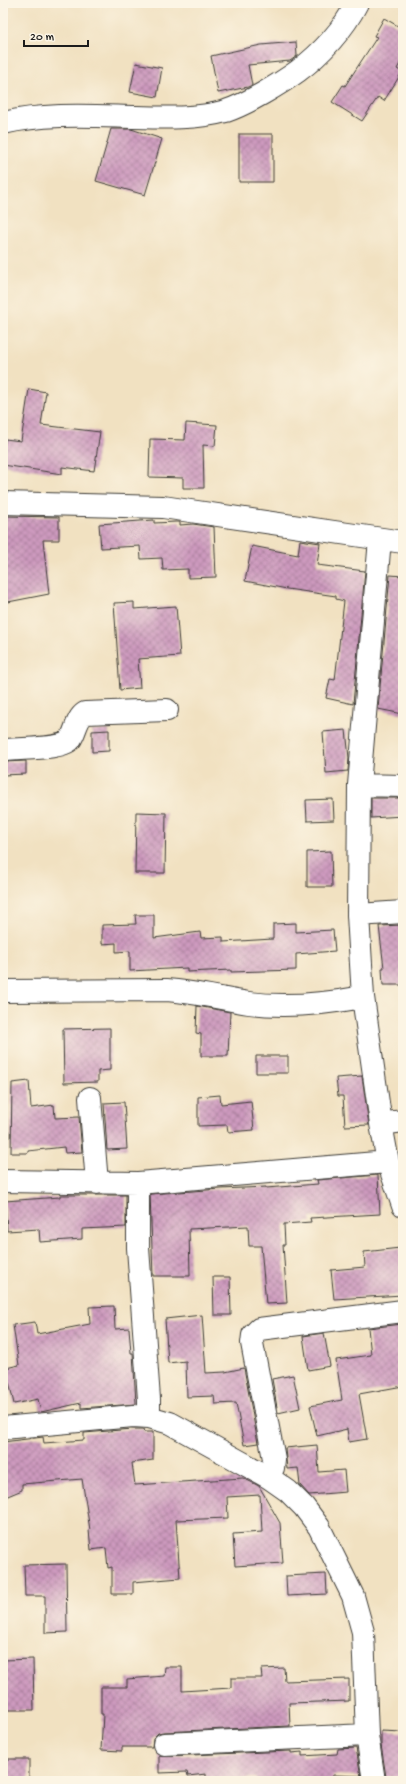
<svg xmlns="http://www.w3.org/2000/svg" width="406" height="1784" font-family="'Gochi Hand',sans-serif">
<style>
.building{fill:url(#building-cross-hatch)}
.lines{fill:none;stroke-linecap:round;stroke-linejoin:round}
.minor-casing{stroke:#3c3a35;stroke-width:24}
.minor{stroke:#fff;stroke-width:22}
</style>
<defs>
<pattern id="building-cross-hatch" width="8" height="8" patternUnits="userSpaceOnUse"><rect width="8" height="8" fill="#cd9abe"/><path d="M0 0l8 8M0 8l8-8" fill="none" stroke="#a67d9a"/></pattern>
</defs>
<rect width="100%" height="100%" fill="#fcf5e5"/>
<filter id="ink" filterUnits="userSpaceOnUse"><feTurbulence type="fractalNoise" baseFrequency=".025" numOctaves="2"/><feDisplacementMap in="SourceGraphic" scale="8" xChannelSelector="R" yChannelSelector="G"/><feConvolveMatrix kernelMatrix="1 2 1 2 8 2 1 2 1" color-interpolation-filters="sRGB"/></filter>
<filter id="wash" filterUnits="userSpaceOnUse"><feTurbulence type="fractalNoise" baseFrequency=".012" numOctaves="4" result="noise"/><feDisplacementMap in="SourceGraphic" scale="16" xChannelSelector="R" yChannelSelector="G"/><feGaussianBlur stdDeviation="0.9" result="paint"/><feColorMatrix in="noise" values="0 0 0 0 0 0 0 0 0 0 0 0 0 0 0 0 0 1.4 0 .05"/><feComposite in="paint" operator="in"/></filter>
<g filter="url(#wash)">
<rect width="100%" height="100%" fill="#f1e1c1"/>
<g id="blocks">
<path class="building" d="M 384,18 L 403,29 L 403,58 L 397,69 L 402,72 L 384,101 L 378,97 L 362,121 L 332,102 L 343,85 L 345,86 L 377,37 L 374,36 Z
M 296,42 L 297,56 L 290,61 L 248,65 L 252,85 L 248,87 L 218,93 L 211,56 L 261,45 Z
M 136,63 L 162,68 L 157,97 L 130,92 Z
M 111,129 L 131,129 L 162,139 L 145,195 L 96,181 Z
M 239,134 L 273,134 L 273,182 L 239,182 Z
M 29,389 L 46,392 L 41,425 L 100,432 L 94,471 L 62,467 L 62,474 L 3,465 L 5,439 L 21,441 Z
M 186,423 L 217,425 L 215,446 L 203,445 L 204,488 L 183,488 L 183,478 L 149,477 L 150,439 L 185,440 Z
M 3,516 L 59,517 L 59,540 L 43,540 L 49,594 L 3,603 Z
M 154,520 L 154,523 L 176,522 L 180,522 L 180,525 L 193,524 L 214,527 L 216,577 L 188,578 L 188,569 L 163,570 L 162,558 L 141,559 L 140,546 L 101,548 L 99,524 Z
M 300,540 L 320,543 L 317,565 L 365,571 L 353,704 L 326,698 L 330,679 L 335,680 L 344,601 L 336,599 L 336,596 L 287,589 L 245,581 L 252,546 L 298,555 Z
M 390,575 L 403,576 L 403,714 L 378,709 Z
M 134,602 L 134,609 L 176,606 L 180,656 L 138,659 L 140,688 L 120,690 L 114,603 Z
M 109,730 L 109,751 L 92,752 L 92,731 Z
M 346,730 L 349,758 L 348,771 L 326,773 L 323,732 Z
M 26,761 L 26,774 L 3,775 L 3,762 Z
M 371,798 L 403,798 L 403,816 L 371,818 Z
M 333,799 L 334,820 L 307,821 L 306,800 Z
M 136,812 L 166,813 L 165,873 L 135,873 Z
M 331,851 L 332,887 L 307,887 L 307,852 Z
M 135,915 L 154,915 L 154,938 L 200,932 L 201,938 L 223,937 L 223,942 L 273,939 L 273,924 L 296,923 L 296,932 L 333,930 L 335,951 L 296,954 L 296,970 L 231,972 L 231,970 L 187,972 L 187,968 L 130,971 L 130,951 L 116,952 L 116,943 L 102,944 L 102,925 L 136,924 Z
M 403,925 L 403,985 L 383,985 L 382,968 L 384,968 L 379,926 Z
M 197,1006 L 230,1012 L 228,1056 L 201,1056 L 201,1034 L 196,1033 Z
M 110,1028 L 110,1070 L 98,1071 L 98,1082 L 64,1083 L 63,1029 Z
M 256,1056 L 288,1056 L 288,1073 L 256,1073 Z
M 362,1076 L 369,1125 L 345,1126 L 343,1096 L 338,1096 L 336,1078 Z
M 29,1081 L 31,1108 L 54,1105 L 55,1118 L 79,1117 L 82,1152 L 65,1153 L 64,1147 L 28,1151 L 28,1153 L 11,1153 L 12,1083 Z
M 220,1095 L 221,1104 L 251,1101 L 254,1130 L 228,1132 L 227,1125 L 198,1126 L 198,1097 Z
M 124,1102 L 127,1149 L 107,1150 L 104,1103 Z
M 378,1175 L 380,1214 L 310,1218 L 311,1222 L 284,1224 L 285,1245 L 283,1245 L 287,1303 L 266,1304 L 261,1246 L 249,1246 L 248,1226 L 189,1229 L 190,1276 L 153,1276 L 150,1194 L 221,1189 L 266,1187 L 266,1188 L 318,1184 L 317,1180 Z
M 60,1195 L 126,1195 L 126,1227 L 82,1229 L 82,1239 L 40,1242 L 39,1229 L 7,1231 L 5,1201 L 60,1197 Z
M 400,1248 L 403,1295 L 334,1299 L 331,1270 L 365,1267 L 364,1252 Z
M 213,1277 L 230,1277 L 231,1315 L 214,1315 Z
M 114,1306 L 115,1329 L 129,1328 L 131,1353 L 133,1353 L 136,1404 L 81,1408 L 81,1403 L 41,1412 L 38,1399 L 14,1404 L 6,1368 L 19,1365 L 13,1325 L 35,1322 L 37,1334 L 90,1324 L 89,1307 Z
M 202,1315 L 206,1373 L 225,1372 L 244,1368 L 258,1443 L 244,1445 L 236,1403 L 215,1404 L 214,1396 L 187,1397 L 186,1361 L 168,1363 L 165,1319 Z
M 403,1324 L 403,1386 L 359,1394 L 367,1439 L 349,1442 L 347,1429 L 317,1436 L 310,1406 L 342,1400 L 336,1360 L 371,1355 L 368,1328 Z
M 324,1333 L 330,1366 L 308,1370 L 303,1336 Z
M 293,1375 L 300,1408 L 278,1413 L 272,1379 Z
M 133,1429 L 143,1429 L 144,1432 L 153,1432 L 153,1460 L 132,1463 L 135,1485 L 243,1478 L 259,1486 L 280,1523 L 283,1563 L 235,1566 L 233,1534 L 262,1532 L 260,1495 L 227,1497 L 228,1518 L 176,1520 L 180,1578 L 133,1582 L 133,1594 L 112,1594 L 112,1567 L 108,1568 L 106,1548 L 91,1550 L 89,1530 L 90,1530 L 82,1479 L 22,1484 L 22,1490 L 3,1498 L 3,1442 L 43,1437 L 44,1443 L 84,1440 L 84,1433 Z
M 317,1445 L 319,1472 L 344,1470 L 346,1492 L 309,1495 L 300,1485 L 298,1468 L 287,1469 L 285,1448 Z
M 66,1564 L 67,1632 L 45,1633 L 45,1596 L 25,1596 L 24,1565 Z
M 326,1574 L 327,1594 L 287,1596 L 286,1576 Z
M 33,1659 L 34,1710 L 3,1710 L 3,1660 Z
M 165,1667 L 182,1667 L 182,1691 L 231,1688 L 231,1678 L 262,1678 L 261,1669 L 284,1668 L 285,1681 L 349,1679 L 349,1701 L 289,1703 L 290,1726 L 163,1732 L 158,1733 L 153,1738 L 152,1747 L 122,1747 L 122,1751 L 101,1750 L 103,1714 L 101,1714 L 101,1687 L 127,1687 L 127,1679 L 164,1676 Z
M 381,1731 L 403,1732 L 403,1777 L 386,1777 L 381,1745 Z
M 356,1748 L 361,1776 L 333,1775 L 333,1781 L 257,1781 L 256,1778 L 206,1781 L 206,1774 L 188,1776 L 187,1772 L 159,1773 L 159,1755 L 165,1756 L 291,1751 L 291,1753 L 302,1752 L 302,1756 L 337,1754 L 338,1749 Z
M 3,1759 L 29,1759 L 29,1781 L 3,1781 Z"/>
</g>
</g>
<g filter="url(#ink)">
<use href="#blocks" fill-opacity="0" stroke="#3c3a35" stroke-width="1"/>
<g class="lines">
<defs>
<path id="minor" d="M 3,123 C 47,113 91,116 136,117 C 165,118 197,119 226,111 C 247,104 280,84 298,71 C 321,54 344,29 357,3
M 3,503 L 163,507 L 403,542
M 380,539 L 359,785 L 358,915 L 363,997 L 381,1124 L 388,1162 L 403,1206
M 3,750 C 16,749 63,749 70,740 C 76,732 76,719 85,713 L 167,710
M 359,785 L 403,786
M 358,915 L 403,912
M 3,991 L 167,990 C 195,992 222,999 249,1003 C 288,1008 325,1004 363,997
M 90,1098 L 97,1183
M 381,1124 L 403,1121
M 3,1181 L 138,1183 L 388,1162
M 138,1183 L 138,1248 L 149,1399 L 149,1417
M 3,1428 L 133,1416 L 149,1417 L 170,1423 L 268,1477 L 288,1491 L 304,1507 L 319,1527 L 353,1596 L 363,1632 L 367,1735 L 374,1781
M 268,1477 L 273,1468 L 274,1459 L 252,1343 L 253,1335 L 259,1329 L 403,1311
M 164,1744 L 367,1735"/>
</defs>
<use href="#minor" class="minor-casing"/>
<use href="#minor" class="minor"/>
</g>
</g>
<rect width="406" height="1784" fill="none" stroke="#fcf5e5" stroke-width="16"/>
<path d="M24 40v6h64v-6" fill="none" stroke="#1c1c1c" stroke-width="2"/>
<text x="30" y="40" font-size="12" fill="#1c1c1c" stroke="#fcf5e5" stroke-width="3" paint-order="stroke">20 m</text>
</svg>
